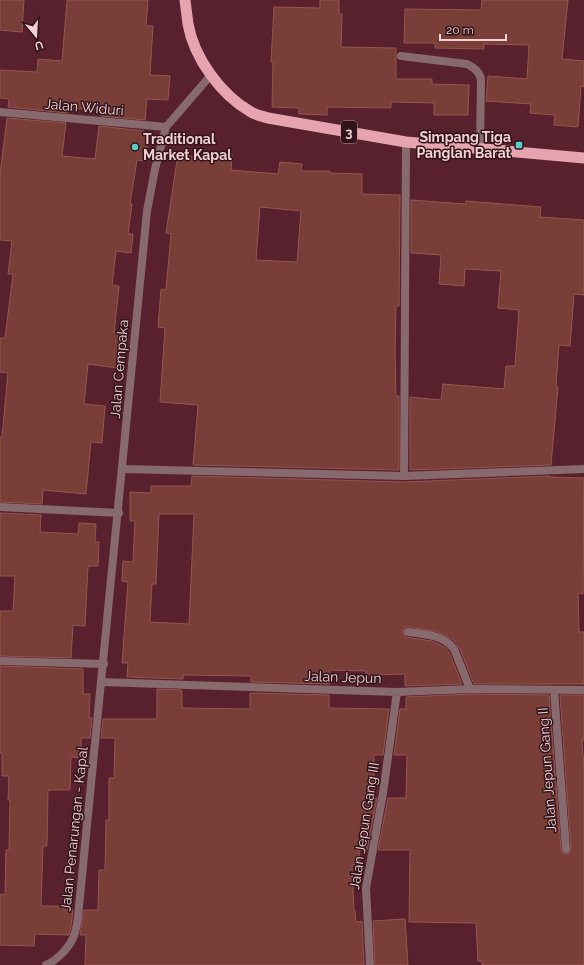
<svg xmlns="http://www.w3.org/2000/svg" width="584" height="965" font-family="Raleway,sans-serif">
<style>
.building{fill:#793e37;stroke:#95564f;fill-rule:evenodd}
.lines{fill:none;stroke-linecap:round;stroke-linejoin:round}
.service{stroke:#876a6e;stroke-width:8}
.minor{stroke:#876a6e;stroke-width:8}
.tertiary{stroke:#876a6e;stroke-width:8}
.trunk{stroke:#e6a4b0;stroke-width:11}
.poi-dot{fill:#56cec4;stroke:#2f151a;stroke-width:1.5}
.labels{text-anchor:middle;stroke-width:3;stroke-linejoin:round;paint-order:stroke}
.shield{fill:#2f151a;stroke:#b9979d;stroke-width:1}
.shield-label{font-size:13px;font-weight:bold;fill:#f4cfd5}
.street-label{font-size:14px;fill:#f4cfd5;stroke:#2f151a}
.poi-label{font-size:14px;font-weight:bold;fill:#f4cfd5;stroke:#2f151a;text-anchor:end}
</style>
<rect width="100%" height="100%" fill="#59212e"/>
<path class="building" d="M 0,0 L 24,0 L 22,32 L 0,30 Z
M 67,0 L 148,0 L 146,26 L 153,26 L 150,75 L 170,76 L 168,100 L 147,99 L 145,120 L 101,116 L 102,110 L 68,108 L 67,113 L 8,107 L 9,99 L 0,98 L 0,70 L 37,72 L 38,59 L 62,61 Z
M 320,0 L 339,0 L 339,14 L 342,14 L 341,47 L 396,48 L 396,79 L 432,79 L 432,84 L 469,85 L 468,115 L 434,115 L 434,103 L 391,102 L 391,108 L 327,107 L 327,115 L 299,114 L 299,108 L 272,107 L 273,62 L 271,62 L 274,7 L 320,8 Z
M 482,0 L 568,0 L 562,59 L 584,61 L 584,87 L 581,86 L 578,127 L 554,125 L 555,115 L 530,113 L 531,104 L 486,101 L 488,76 L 527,79 L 529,45 L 484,44 L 484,49 L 435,48 L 435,43 L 404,43 L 405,9 L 481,10 Z
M 7,118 L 66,123 L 62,156 L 95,159 L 99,126 L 144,131 L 144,133 L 149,134 L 145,161 L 137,160 L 130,204 L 132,204 L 128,234 L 133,234 L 131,253 L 116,251 L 112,285 L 119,286 L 114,333 L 122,334 L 118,368 L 88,364 L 84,404 L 105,406 L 102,443 L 91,442 L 86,494 L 43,490 L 42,504 L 0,502 L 0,437 L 2,437 L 8,373 L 0,372 L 0,338 L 5,338 L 13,274 L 8,274 L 12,241 L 0,240 L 0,175 Z
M 203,152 L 232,154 L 231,170 L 278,174 L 280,162 L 302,164 L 301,171 L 330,171 L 330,173 L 362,174 L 362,194 L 400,195 L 399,306 L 396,306 L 395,349 L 396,396 L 399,396 L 399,470 L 193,465 L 198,405 L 160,402 L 165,328 L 158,327 L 161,289 L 166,290 L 171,234 L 166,233 L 178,154 L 202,158 ZM 260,207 L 301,211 L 297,262 L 256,260 Z
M 411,200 L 466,204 L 466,201 L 541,207 L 540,217 L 584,220 L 584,295 L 574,294 L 570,346 L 559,345 L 556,386 L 558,387 L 551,465 L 410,470 L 410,397 L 441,400 L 443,384 L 504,389 L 506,366 L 515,366 L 519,310 L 498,308 L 501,271 L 465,269 L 464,286 L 439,284 L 441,255 L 411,253 Z
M 192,476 L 404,482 L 550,476 L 550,477 L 584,478 L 583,594 L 578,593 L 579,632 L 584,632 L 584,684 L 474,684 L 459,647 L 453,640 L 447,636 L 435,631 L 409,627 L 405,627 L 403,631 L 405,637 L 432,641 L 446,648 L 449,652 L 462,684 L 405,686 L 405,674 L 366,675 L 366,671 L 330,670 L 330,684 L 251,682 L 251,676 L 183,675 L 183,679 L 127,677 L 128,663 L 122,663 L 128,582 L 122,581 L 123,561 L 133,562 L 135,521 L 130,521 L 130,492 L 151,493 L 151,486 L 191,486 ZM 159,514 L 194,514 L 189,624 L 150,622 L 152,584 L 156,584 Z
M 0,513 L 41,515 L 40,532 L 78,534 L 79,523 L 96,524 L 95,542 L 99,542 L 98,566 L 88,566 L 85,626 L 73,625 L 71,658 L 0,656 L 0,611 L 13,611 L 15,576 L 0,576 Z
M 0,666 L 83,669 L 83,694 L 90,694 L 89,718 L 92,718 L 90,738 L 81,738 L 81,758 L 71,757 L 70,790 L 48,790 L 47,846 L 43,846 L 41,906 L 64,906 L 64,910 L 73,910 L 71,927 L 69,935 L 35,934 L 34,946 L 0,945 L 0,894 L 5,895 L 6,850 L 9,850 L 10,800 L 8,800 L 9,776 L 2,776 L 2,753 L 0,753 Z
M 157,689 L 182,690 L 182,708 L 250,709 L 250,693 L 329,695 L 329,708 L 389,709 L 383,755 L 374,755 L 374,798 L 377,798 L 367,850 L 359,850 L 360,865 L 352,865 L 354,911 L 355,911 L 356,922 L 362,921 L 364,965 L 85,965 L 86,935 L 80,935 L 84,910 L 98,910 L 99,870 L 105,870 L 106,820 L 109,820 L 109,778 L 114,778 L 115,738 L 101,738 L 103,719 L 157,719 Z
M 470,694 L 549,695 L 561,849 L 562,852 L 566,854 L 569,853 L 571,849 L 560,695 L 584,695 L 584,740 L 582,740 L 584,769 L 584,965 L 482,965 L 482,961 L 478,961 L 476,923 L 409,922 L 410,850 L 378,850 L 388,798 L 406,798 L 407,755 L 394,755 L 400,709 L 406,709 L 406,697 Z
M 405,919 L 408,965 L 375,965 L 373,921 Z"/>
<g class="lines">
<path class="service" d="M 408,632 C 424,634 444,635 454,649 L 470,689"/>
<path class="minor" d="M 401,56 L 467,64 C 474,68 479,71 481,79 L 480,149
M 123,469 L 404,476 L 584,469
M 404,476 L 406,142
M 0,507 L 119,513
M 0,661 L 104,664
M 101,682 L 397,692 L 470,689 L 584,690
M 554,690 L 566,849
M 370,965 L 366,888 L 383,793 L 397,692"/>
<path class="tertiary" d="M 0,112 L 166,127
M 46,965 C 57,960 68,949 73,938 C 76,932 77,924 78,917 L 147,211 L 155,169 L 166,127 L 211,75"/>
<path class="trunk" d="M 185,0 C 186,8 187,16 188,24 C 194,58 221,95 251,112 C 256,115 262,116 268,118 L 406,142 L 584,158"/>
</g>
<g class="poi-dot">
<rect x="515" y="141" width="8" height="8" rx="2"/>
<circle cx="135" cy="147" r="4"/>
</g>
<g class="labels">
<rect class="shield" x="341" y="121" width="16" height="22" rx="3"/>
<g class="shield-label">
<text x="349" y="137">3</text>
</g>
<g class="street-label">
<text transform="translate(84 107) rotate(5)" y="5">Jalan Widuri</text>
<text transform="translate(119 369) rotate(-85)" y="5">Jalan Cempaka</text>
<text transform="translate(343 677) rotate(2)" y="5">Jalan Jepun</text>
<text transform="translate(547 770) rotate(-94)" y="5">Jalan Jepun Gang II</text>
<text transform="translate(364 826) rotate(-81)" y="5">Jalan Jepun Gang III</text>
<text transform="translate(74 829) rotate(-84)" y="5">Jalan Penarungan - Kapal</text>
</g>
<g class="poi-label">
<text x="511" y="142">Simpang Tiga<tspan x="511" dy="16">Panglan Barat</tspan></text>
<text x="143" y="144" text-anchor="start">Traditional<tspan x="143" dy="16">Market Kapal</tspan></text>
</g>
</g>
<g transform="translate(36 36) rotate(162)" stroke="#2f151a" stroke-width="3" paint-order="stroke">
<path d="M0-3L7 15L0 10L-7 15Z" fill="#f4cfd5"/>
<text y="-6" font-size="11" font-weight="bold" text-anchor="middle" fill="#f4cfd5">U</text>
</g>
<path d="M440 34v6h66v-6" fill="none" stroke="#f4cfd5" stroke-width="2"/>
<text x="446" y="34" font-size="12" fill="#f4cfd5" stroke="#2f151a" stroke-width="3" paint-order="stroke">20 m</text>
</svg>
